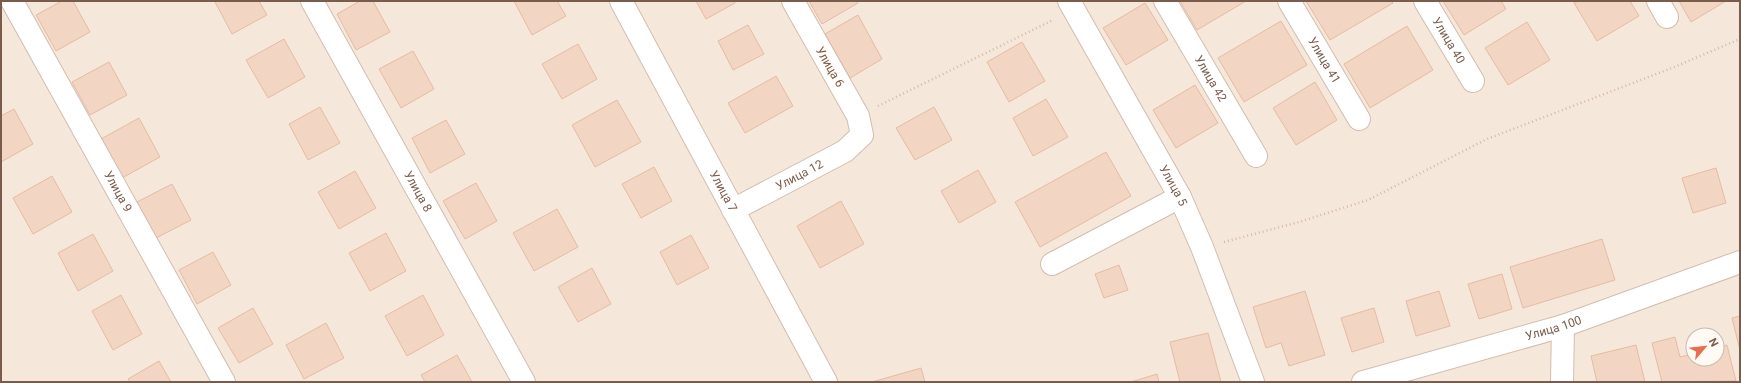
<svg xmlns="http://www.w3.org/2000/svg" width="1741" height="383" font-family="Roboto,sans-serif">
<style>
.residential{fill:#f5e8da;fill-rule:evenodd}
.building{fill:#f3d5c3;stroke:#e6bba3}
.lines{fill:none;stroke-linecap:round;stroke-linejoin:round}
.minor-casing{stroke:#d1beb0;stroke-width:24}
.path{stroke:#d9b8a5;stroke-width:2.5;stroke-dasharray:1 3;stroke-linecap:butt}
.minor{stroke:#fff;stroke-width:22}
.labels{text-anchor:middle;stroke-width:3;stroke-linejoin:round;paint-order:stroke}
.street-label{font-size:12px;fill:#7a5c4d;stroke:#fffaf3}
</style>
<rect width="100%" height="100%" fill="#fdf6ec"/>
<path class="residential" d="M 1,1 L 1740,1 L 1740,382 L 1,382 ZM 1693,335 L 1717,335 L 1717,359 L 1693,359 Z"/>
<path class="building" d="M 62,1 L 73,1 L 90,32 L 56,51 L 36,15 Z
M 216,1 L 259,1 L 267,15 L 232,34 L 215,2 Z
M 360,1 L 373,1 L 390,32 L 356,50 L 337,14 Z
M 514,1 L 557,1 L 566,16 L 532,35 Z
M 696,1 L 734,1 L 735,3 L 706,19 Z
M 809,1 L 856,1 L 858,3 L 822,24 Z
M 1180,1 L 1246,1 L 1197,30 Z
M 1306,1 L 1391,1 L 1393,3 L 1330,40 Z
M 1443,1 L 1501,1 L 1506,9 L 1464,35 Z
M 1578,1 L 1630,1 L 1639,16 L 1597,41 L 1574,3 Z
M 1679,1 L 1726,1 L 1691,22 Z
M 1145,3 L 1168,40 L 1126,65 L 1103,28 Z
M 858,15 L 882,59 L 850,78 L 825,34 Z
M 1281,21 L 1307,65 L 1244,102 L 1218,58 Z
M 1527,22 L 1550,60 L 1508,85 L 1485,48 Z
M 748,25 L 764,54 L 733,70 L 718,41 Z
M 1407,26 L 1433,70 L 1370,108 L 1344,64 Z
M 284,39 L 305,77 L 268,98 L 246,60 Z
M 1022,42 L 1045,81 L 1009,102 L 987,62 Z
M 578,44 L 597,79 L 562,99 L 542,64 Z
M 413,51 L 434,89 L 401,108 L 379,69 Z
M 109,62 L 127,95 L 90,115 L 72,82 Z
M 776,76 L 793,106 L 745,133 L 728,103 Z
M 1315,82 L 1337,120 L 1296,145 L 1273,108 Z
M 1195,85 L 1218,123 L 1176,148 L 1153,110 Z
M 1046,99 L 1068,137 L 1033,156 L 1013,118 Z
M 617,100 L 641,142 L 595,167 L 572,125 Z
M 320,107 L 340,143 L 308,160 L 289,124 Z
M 934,107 L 952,140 L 915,160 L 896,128 Z
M 14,109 L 33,144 L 1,162 L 1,116 Z
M 139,118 L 160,157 L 122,178 L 101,139 Z
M 446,120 L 465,154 L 430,173 L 412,138 Z
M 1106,152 L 1131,196 L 1040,247 L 1015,202 Z
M 654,167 L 672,201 L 641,218 L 622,184 Z
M 1716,168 L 1726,203 L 1693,213 L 1682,178 Z
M 978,170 L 996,202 L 959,223 L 941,191 Z
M 355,171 L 376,208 L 339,229 L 318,192 Z
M 52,176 L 72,212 L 33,234 L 13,198 Z
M 476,183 L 497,221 L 465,239 L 443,201 Z
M 172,184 L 191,220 L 156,238 L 137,202 Z
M 841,201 L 864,244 L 820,268 L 797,226 Z
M 557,209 L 578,247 L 534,271 L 513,233 Z
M 386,233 L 406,271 L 370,291 L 349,253 Z
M 93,234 L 113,271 L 78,291 L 58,253 Z
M 691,235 L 709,268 L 677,285 L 660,252 Z
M 1602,239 L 1615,280 L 1523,308 L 1510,267 Z
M 213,252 L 231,285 L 197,304 L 179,270 Z
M 1119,265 L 1128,290 L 1104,298 L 1095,274 Z
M 592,268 L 611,304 L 578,322 L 558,287 Z
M 1502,274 L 1512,309 L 1479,319 L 1468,284 Z
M 1305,291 L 1325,355 L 1289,366 L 1281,343 L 1266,348 L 1253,307 Z
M 1439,291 L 1450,326 L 1416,336 L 1406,301 Z
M 121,295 L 142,334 L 113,350 L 92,311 Z
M 423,295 L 444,335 L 407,356 L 385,316 Z
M 253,308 L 273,344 L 239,363 L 218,328 Z
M 1374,308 L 1384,342 L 1352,352 L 1341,318 Z
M 1740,316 L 1740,350 L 1732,318 Z
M 326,323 L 344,358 L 304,379 L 286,345 Z
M 1208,333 L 1221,382 L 1180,382 L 1170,342 Z
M 1675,337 L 1680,357 L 1693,354 L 1693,359 L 1717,359 L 1717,348 L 1727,345 L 1736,381 L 1662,382 L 1652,343 Z
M 1636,345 L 1645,382 L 1597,382 L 1591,356 Z
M 457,355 L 472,382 L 425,382 L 421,375 Z
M 159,361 L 171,382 L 130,382 L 128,379 Z
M 921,368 L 925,382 L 872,382 Z
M 1157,374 L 1159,382 L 1131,382 Z"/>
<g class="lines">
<defs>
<g id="minor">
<path id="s1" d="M 12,1 L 224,382"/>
<path id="s2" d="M 312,1 L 524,382"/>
<path id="s3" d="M 621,1 L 826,382"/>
<path id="s4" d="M 1069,1 L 1180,197 L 1202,247 L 1253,382"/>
<path id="s5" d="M 1165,1 L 1256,156"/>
<path id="s6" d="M 1289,1 L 1359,119"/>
<path id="s7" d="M 1425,1 L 1473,81"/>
<path d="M 1658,1 L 1667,17"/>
<path id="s8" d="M 733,210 L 845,151 L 862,135 L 858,116 L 793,1"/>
<path d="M 1052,264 L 1180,197"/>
<path id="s9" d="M 1363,382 L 1563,326 L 1740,262"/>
<path d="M 1562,382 L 1563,326"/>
</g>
</defs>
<use href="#minor" class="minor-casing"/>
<path class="path" d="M 878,106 L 1053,20
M 1224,242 L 1299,222 L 1368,200 L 1487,139 L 1672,68 L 1740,39"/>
<use href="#minor" class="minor"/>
</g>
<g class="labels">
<g class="street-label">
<text dy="4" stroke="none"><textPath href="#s7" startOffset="46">Улица 40</textPath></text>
<text dy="4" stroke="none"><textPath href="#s6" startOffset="69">Улица 41</textPath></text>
<text transform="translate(830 67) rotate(60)" y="4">Улица 6</text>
<text dy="4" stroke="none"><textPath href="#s5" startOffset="90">Улица 42</textPath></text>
<text dy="4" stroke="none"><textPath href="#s8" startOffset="75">Улица 12</textPath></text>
<text dy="4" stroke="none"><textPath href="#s4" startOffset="212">Улица 5</textPath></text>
<text dy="4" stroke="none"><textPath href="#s2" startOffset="218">Улица 8</textPath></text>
<text dy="4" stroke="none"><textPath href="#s1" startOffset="218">Улица 9</textPath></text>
<text dy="4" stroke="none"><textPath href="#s3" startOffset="216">Улица 7</textPath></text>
<text dy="4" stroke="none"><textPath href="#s9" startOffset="198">Улица 100</textPath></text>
</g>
</g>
<rect width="1741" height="383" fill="none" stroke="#7a5c4d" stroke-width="4"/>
<g transform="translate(1705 347) rotate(62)"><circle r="19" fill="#fffaf3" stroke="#cabbb1"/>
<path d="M0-3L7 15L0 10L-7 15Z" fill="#e76f51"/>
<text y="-6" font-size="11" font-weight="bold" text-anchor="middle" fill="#7a5c4d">N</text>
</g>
</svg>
